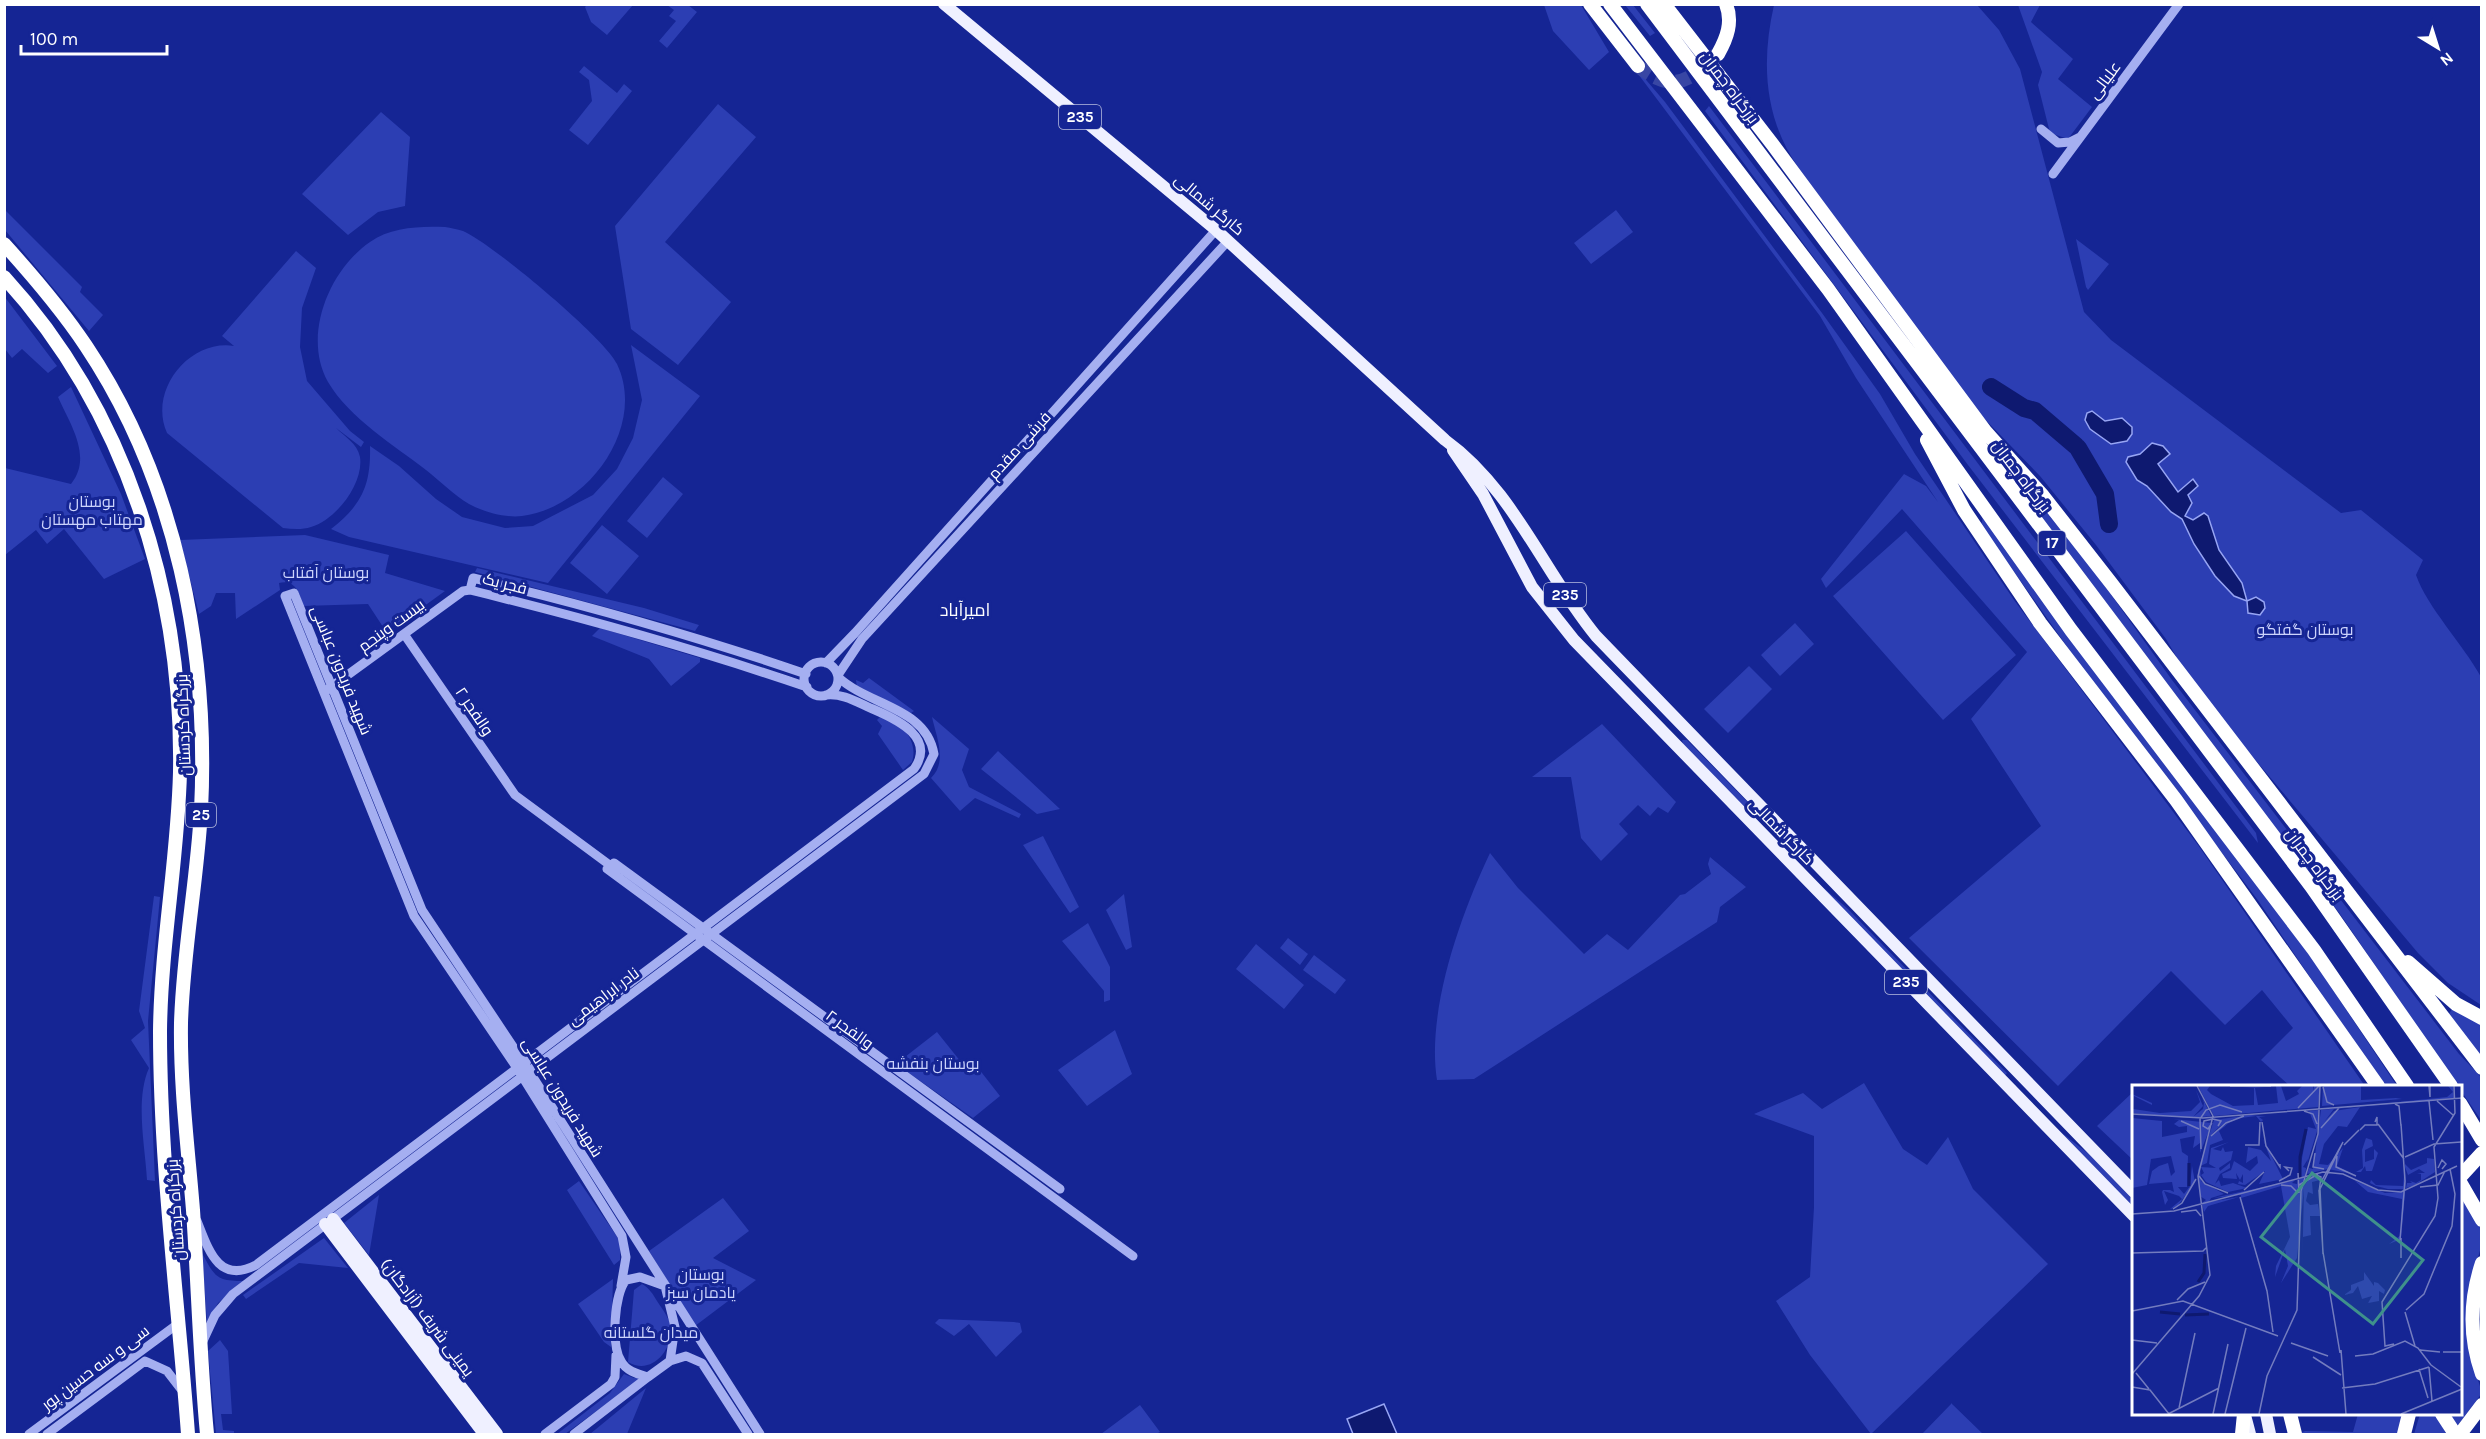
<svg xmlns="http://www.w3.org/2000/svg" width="2486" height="1439" font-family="Karla,Cairo,sans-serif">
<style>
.green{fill:#2c3eb3}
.water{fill:#0e1970;stroke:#97a5f4;stroke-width:1.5}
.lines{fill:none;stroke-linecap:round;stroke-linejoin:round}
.river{stroke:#0e1970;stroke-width:18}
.highway-tunnel{stroke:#3846a4;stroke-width:14;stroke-dasharray:14 7;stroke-linecap:butt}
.minor{stroke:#a5aff1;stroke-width:9}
.major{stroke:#eff0ff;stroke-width:12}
.highway{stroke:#fff;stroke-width:14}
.labels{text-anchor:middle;stroke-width:6;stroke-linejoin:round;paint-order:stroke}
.shield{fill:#152594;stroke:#b9bedf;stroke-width:1.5}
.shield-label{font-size:15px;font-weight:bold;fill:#fff}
.street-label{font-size:16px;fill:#fff;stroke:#152594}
.park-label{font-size:16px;fill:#ccd3fc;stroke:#152594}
.neighbourhood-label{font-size:18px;fill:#fff;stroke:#152594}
.inset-river{fill:none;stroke:#0e1970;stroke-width:3}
.inset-road{fill:none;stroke:#737cbf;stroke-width:1.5}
.view{fill:#3f918b;fill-opacity:0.15;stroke:#3f918b;stroke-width:3}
.inset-edge{fill:none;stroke:#fff;stroke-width:3}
</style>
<rect width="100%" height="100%" fill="#152594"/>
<path class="green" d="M 587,5 L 587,4 L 633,5 L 607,35 L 591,22 L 585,7 Z
M 667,5 L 688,5 L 697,12 L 667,48 L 659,41 L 676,21 L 669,16 L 674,10 Z
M 1544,5 L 1581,5 L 1609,52 L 1589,70 L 1553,31 Z
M 1625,5 L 1633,5 L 1655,33 L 1650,36 Z
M 1774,5 L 1977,5 L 1999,30 L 2020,69 L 2084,312 L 2111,340 L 2341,513 L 2361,510 L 2423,560 L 2416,575 C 2427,607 2463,644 2481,677 L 2481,1005 L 2448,983 L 2418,953 L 2194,687 L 2166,639 L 2096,545 L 2040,476 L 1975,409 L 1798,167 C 1764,118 1761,62 1774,5 Z
M 2018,5 L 2040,5 L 2031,22 L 2073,59 L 2058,79 L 2092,107 L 2068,139 L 2050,133 L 2038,85 L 2042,72 Z
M 1617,46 L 1665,102 L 1822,313 L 1880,394 L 1915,454 L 2014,600 L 2198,845 L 2365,1086 L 2290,1086 L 2261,1060 L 2293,1028 L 2262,990 L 2225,1025 L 2171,971 L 2058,1086 L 1909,938 L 2041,826 L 1971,719 L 2027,652 L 1902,509 L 1826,588 L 1821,579 L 1904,474 L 1926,486 L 1938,502 L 1856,378 L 1820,316 Z
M 584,66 L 617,93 L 624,84 L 632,91 L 588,145 L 569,130 L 592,101 L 589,80 L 579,72 Z
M 718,104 L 756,137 L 665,242 L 731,302 L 678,365 L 631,329 L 615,226 Z
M 1709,106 L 2256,833 L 2258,843 L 1968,465 L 1705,111 Z
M 381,112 L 410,137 L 405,206 L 378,212 L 348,235 L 302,194 Z
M 5,210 L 82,287 L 80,292 L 103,315 L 89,331 L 5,230 Z
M 1616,210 L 1633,232 L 1591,264 L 1574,243 Z
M 445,227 C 451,228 457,229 463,231 C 490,242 605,338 617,364 C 647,427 588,508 522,516 C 505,518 484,512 469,504 C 454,495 440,481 426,470 C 394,445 350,419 328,382 C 302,336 329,270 370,242 C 391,227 420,226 445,227 Z
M 2076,239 L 2109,264 L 2088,290 L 2086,287 Z
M 296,251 L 316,268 L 302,308 L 300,347 L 307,381 L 350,431 L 364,442 L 361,447 L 336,428 C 345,437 357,443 360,457 C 364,483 336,520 311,527 C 302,530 292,529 283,528 L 167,433 C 148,391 189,339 234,346 L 222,336 Z
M 4,296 L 57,366 L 48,373 L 22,349 L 12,358 L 5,349 Z
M 631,345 L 700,396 L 548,583 L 349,537 L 331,529 C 362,505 371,485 370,446 L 399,466 L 436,499 L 462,517 L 505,528 L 533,526 L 593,495 L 617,469 L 633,438 L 642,400 Z
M 71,387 L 121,494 L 145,559 L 104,579 L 64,529 L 47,544 L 36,530 L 5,555 L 5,468 L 71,484 C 93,457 70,424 58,397 Z
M 2015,473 L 2097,575 L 2172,680 L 2459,1054 L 2481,1077 L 2481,1120 L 2340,914 L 2012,477 Z
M 663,477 L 683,494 L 647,538 L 627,521 Z
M 1983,517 L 2313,960 L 2397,1086 L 2384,1086 L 2257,899 L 2090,679 L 1981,525 Z
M 602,525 L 639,556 L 607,594 L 570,563 Z
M 1906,531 L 2016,655 L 1943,720 L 1833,596 Z
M 305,535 L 389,555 L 385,573 L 445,591 L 387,633 L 368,604 L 303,606 C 300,593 295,579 279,583 L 280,590 L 236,619 L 235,593 L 216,593 L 211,606 L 199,614 L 180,540 Z
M 477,568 L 644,608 L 699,625 L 695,631 L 475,572 Z
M 1795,623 L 1814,644 L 1780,676 L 1761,655 Z
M 600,628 L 700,658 L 700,662 L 671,686 L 649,659 L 592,636 Z
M 1749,666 L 1772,689 L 1728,733 L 1704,709 Z
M 869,678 L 914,711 L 911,713 L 857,688 L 856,680 L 863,683 Z
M 880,717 C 901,720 919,741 912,762 L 903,770 L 878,734 L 882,726 L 877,720 Z
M 932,717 L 969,749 L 962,770 L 969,787 L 1021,814 L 1019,818 L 975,798 L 960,811 L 931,778 C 948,762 936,736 932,717 Z
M 1602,724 L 1676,802 L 1668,813 L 1658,807 L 1650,816 L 1638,805 L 1619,824 L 1628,834 L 1601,861 L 1581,838 L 1571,777 L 1532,777 Z
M 1682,740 L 1687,740 L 1766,821 L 1766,824 L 1752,815 L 1683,744 Z
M 998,751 L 1060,809 L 1037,814 L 981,769 Z
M 1043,836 L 1079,907 L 1070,913 L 1023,845 Z
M 1490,853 L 1518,888 L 1584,954 L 1607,934 L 1628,950 L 1680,895 L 1685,894 L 1711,874 L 1708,864 L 1710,857 L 1746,887 L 1720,907 L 1717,922 L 1474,1079 L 1437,1080 C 1426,1011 1461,914 1490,853 Z
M 1819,884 L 1848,909 L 2007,1073 L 2003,1078 Z
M 1124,894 L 1132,947 L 1126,950 L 1106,910 Z
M 154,896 L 160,897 L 148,1021 L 155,1181 L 147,1180 C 145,1145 135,1100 149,1068 L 131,1040 L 145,1028 L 139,1011 Z
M 1088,923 L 1110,967 L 1110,1000 L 1104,1002 L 1104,991 L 1062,941 Z
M 1288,938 L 1308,954 L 1300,965 L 1280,948 Z
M 1256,944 L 1304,985 L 1284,1009 L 1236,969 Z
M 1314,955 L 1346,980 L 1335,994 L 1303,970 Z
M 2452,1009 L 2481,1023 L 2481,1057 L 2449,1014 Z
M 1115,1030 L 1132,1074 L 1087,1106 L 1058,1070 Z
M 937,1032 L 965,1067 L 975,1064 L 1000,1096 L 973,1118 L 896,1064 Z
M 1864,1083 L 1903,1149 L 1927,1165 L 1948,1137 L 1973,1189 L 2048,1264 L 1871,1434 L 1810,1355 L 1776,1301 L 1810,1277 L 1814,1207 L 1814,1136 L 1754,1114 L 1803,1093 L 1822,1109 Z
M 2133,1092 L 2133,1160 L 2097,1126 Z
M 2062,1133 L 2089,1154 L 2133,1200 L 2133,1210 Z
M 579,1181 L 620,1241 L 620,1260 L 614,1265 L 567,1190 Z
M 2461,1193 L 2481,1229 L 2481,1247 L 2471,1282 L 2472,1360 L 2482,1393 L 2455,1429 L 2449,1414 L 2460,1414 Z
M 379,1195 L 369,1255 L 344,1223 Z
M 723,1198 L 749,1231 L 713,1258 L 756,1280 L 695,1326 L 649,1251 Z
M 324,1238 L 348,1268 L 299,1263 L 246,1299 L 243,1295 Z
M 202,1253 C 215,1277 216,1281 244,1281 L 218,1303 L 207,1323 Z
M 613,1279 L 611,1347 L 604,1342 L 578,1304 Z
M 642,1284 C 649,1288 653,1294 657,1301 C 663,1310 671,1320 671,1330 C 671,1353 650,1375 628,1362 L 634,1290 Z
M 939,1319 L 1014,1322 L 1020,1323 L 1022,1332 L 996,1357 L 969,1324 L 954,1336 L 935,1323 Z
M 220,1340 L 228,1351 L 232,1414 L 221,1414 L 223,1430 L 234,1431 L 234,1434 L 216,1434 L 208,1351 Z
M 624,1374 L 634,1378 L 643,1377 L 565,1434 L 557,1434 L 610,1393 Z
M 646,1388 L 627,1434 L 590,1434 Z
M 1952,1403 L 1952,1404 L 1983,1434 L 1922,1434 Z
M 1140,1405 L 1160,1432 L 1156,1434 L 1101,1434 Z
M 2358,1414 L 2405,1414 L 2399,1434 L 2300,1433 L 2305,1431 L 2353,1432 Z
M 2420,1414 L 2436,1414 L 2446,1434 L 2414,1434 Z"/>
<path class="water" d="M 2092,411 L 2105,421 L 2122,418 L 2132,427 L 2132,434 L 2127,441 L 2111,444 L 2090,429 L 2085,420 L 2087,413 Z
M 2152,443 L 2163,446 L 2170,454 L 2158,464 L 2178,492 L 2193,479 L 2198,486 L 2188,495 L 2192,503 L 2185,516 L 2193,520 L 2204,513 L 2208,516 L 2219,550 L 2242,583 L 2247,601 L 2256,597 L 2264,602 L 2265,608 L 2260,615 L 2248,613 L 2247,601 L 2234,596 L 2215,576 L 2194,544 L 2182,519 L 2171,512 L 2147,486 L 2137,480 L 2126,462 L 2128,457 L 2140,454 Z
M 1384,1404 L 1397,1434 L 1353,1434 L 1347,1419 Z"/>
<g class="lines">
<path class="river" d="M 1991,387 L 2024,408 L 2035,411 L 2076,446
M 2078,448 L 2105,494 L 2109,524"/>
<path class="highway-tunnel" d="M 1638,66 C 1673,94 1689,82 1717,54"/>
<path class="minor" d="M 2041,129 L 2058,143 L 2070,142 L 2080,137
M 2053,174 L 2179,4
M 404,634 L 515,795 L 611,866
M804 679a17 17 0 1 1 34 0a17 17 0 1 1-34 0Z
M 826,663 L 855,633 L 1216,230
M 806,674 C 696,636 586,605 473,578 L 470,590 C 584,618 696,649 807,687
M 838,675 L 862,639 L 1228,241
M 327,690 L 463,591 L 470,590
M 614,863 L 1060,1189
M 607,869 L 1133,1256
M 197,1221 C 208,1248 218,1285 256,1265 L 914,769 C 936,738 898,720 875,710 C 858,703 844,693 826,695
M 640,1277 L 665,1286 L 675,1327 L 670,1361 L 648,1377 C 638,1374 626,1371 621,1361 C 611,1345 614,1294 626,1280 Z
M 621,1286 L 626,1257 L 622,1236 L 517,1068 L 414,916 L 285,596 L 294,593 L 422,910 L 524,1063 L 760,1434
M 202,1343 L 215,1315 L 233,1294 L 924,774 L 934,754 C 926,707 869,706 838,677
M 670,1361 L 686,1356 L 702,1363 L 748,1434
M 29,1434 L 179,1323
M 47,1434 L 145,1361 L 167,1371 L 184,1393
M 545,1434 L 611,1384 L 615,1377 L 616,1355
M 574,1434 L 648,1377"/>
<path class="major" d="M 944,4 L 1216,230 L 1445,440 C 1513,489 1544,573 1596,636 L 2134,1192
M 1453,450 L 1483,494 L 1532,587 L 1574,640 L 2134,1216
M 333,1219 L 497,1434
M 325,1224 L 484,1434
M 2266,1414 L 2270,1434
M 2245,1415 L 2250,1434"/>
<path class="highway" d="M 1590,4 L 1638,66
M 1610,4 L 1828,289 L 2071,630 L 2314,950 L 2407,1086
M 1647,4 L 2311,886 L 2451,1086
M 1664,4 L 1773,145 L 1985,431 L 2043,496 L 2111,583 L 2482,1068
M 1718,54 C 1727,38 1733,22 1726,4
M 4,244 C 33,276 62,310 86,346 C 177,482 209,651 201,811 C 197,882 183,952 181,1023 C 180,1086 188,1148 193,1210 C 198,1285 200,1360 207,1434
M 4,277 C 126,410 183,593 180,772 C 178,858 161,944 160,1031 C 160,1165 178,1300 188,1434
M 1927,440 L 1964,510 L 2040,623 L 2176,800 L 2378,1086
M 2408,962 L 2456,1004 L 2482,1018
M 2460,1103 L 2482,1140
M 2460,1177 L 2482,1153
M 2460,1182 L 2482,1220
M 2482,1263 C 2470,1299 2469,1337 2482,1374
M 2290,1414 L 2295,1434
M 2442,1414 L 2455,1434
M 2242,1434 L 2244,1414
M 2404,1434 L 2409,1414
M 2460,1434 L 2482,1405"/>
</g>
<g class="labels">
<g class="shield">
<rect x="1059" y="105" width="42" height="24" rx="4.5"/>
<rect x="2038.5" y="531" width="27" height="24" rx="4.5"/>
<rect x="1544" y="583" width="42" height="24" rx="4.5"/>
<rect x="186" y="803" width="30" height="24" rx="4.5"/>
<rect x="1885" y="970" width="42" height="24" rx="4.5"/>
</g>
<g class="shield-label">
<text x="1080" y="122">235</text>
<text x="2052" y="548">17</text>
<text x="1565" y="600">235</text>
<text x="201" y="820">25</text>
<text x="1906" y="987">235</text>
</g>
<g class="street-label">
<text transform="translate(2104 80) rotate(-53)" y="6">علیالی</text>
<text transform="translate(1730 87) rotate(53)" y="6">بزرگراه چمران</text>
<text transform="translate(1210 204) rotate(40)" y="6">کارگر شمالی</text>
<text transform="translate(1019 445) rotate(-48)" y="6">فرشی مقدم</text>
<text transform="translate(2022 476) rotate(53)" y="6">بزرگراه چمران</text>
<text transform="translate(505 583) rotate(14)" y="6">فجر یک</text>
<text transform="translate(391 625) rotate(-36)" y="6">بیست وپنجم</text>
<text transform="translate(342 670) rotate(68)" y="6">شهید فریدون عباسی</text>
<text transform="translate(475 711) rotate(56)" y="6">والفجر ۲</text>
<text transform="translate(183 725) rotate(-92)" y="6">بزرگراه کردستان</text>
<text transform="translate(1782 831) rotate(46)" y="6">کارگر شمالی</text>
<text transform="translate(2315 864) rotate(53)" y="6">بزرگراه چمران</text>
<text transform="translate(603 996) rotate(-37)" y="6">نادر ابراهیمی</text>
<text transform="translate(850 1029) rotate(36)" y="6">والفجر ۲</text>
<text transform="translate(563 1097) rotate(58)" y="6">شهید فریدون عباسی</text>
<text transform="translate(175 1210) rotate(-94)" y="6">بزرگراه کردستان</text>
<text transform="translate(428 1317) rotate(53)" y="6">یمینی شریف (آزادگان)</text>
<text transform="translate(95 1367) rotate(-37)" y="6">سی و سه حسین پور</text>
</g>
<g class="park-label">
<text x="92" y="507">بوستان<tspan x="92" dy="18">مهتاب مهستان</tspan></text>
<text x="326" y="578">بوستان آفتاب</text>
<text x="2305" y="635">بوستان گفتگو</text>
<text x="933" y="1069">بوستان بنفشه</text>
<text x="701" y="1280">بوستان<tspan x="701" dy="18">یادمان سبز</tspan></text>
<text x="651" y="1338">میدان گلستانه</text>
</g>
<g class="neighbourhood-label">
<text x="965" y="616">امیرآباد</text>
</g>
</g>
<g transform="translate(2132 1085)">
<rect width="330" height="330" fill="#152594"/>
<path d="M 66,1 L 78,1 L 75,5 L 79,9 L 101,21 L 122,20 L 122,3 L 110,3 L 133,2 L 123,3 L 126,20 L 146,18 L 144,1 L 134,2 L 140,1 L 149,1 L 154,16 L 167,9 L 165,6 L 170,1 L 181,1 L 182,7 L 182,1 L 188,1 L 186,22 L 82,31 ZM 191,1 L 229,1 L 229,15 L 264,13 L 270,14 L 190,21 ZM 316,1 L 321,1 L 322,13 L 202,24 L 192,37 L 202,26 L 228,22 L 215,42 L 206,41 L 192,59 L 187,79 L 196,80 L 211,63 L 205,81 L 221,89 L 196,84 L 175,89 L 177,83 L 181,84 L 189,25 L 315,12 L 321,7 ZM 64,5 L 71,21 L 61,32 L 71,24 L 72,18 L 70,12 L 79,31 L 57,33 L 0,28 L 0,9 L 20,18 L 20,20 L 2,11 L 1,24 L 28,28 L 59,26 L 68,17 ZM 186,25 L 186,43 L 174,82 L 176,74 L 171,82 L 174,83 L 165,173 L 149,198 L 156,181 L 153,164 L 143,192 L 144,181 L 158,152 L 149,101 L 109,113 L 109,110 L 81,113 L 163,95 L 160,98 L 165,99 L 176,42 L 184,44 L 177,26 ZM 119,30 L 134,32 L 127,32 L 131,35 L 129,37 L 124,31 L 101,34 L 87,42 L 78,51 L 90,42 L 98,37 L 87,46 L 91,55 L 78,60 L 75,78 L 68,81 L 69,96 L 92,109 L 79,113 L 77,117 L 107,112 L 76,121 L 72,127 L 70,118 L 74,115 L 68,111 L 66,85 L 82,35 ZM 0,33 L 30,36 L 30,52 L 55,47 L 55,41 L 47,42 L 42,39 L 47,35 L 41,34 L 80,38 L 68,68 L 68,58 L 61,63 L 63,51 L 48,54 L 50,67 L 56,71 L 55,102 L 46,102 L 52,109 L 58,101 L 60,81 L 63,97 L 45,122 L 38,124 L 50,114 L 47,111 L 32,106 L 36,115 L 33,120 L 30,107 L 31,105 L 38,105 L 42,107 L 40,97 L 17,99 L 20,86 L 27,81 L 36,78 L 39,91 L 43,87 L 39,71 L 19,74 L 15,100 L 0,103 ZM 234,53 L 240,55 L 241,61 L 233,65 L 233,77 L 242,74 L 242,64 L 246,68 L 240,86 L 234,86 L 233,81 L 229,87 L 224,87 L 231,83 L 230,65 ZM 131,54 L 151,94 L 127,99 L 133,86 L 113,100 L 106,99 L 107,96 L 111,98 L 111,89 L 108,95 L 104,88 L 105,94 L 91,93 L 90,89 L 99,85 L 102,76 L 118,86 L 126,78 L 125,71 L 114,78 L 116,62 L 129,65 L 139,76 ZM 97,57 L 81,64 L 89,66 L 91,62 L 93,67 L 101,66 L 99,75 L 87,83 L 88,86 L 98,78 L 98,83 L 88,89 L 83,99 L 87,95 L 89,101 L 101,98 L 115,103 L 96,107 L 74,97 L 69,90 L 72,88 L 69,82 L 84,83 L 77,79 L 79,63 ZM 295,73 L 302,74 L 303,87 L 283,100 L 274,103 L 275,98 L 280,98 L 278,96 L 284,98 L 289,95 L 289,89 L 285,88 L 293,88 L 287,84 L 276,90 L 273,82 L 274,97 L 269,154 L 257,159 L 269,150 L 270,114 L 236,107 L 223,96 L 253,108 L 270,107 L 271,104 L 256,104 L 244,101 L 238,98 L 239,95 L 244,100 L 271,101 L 273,79 L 279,85 L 295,78 ZM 181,89 L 188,95 L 180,97 L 181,109 L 176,107 L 174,116 L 178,120 L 186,119 L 188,131 L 178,131 L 179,150 L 171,152 L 170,194 L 172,101 ZM 232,187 L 242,201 L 242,197 L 246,198 L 253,205 L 252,209 L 247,206 L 247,216 L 236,218 L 240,211 L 230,214 L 226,201 L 221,208 L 212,210 L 219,205 L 219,200 L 232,195 Z" fill="#2c3eb3"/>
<path class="inset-river" d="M 57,78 L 57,101M 168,93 L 168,72 L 174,44M 66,197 L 72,188 L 73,169M 28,227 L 48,229M 53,230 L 77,229"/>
<path class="inset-road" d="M 98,1 L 139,1M 297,1 L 298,12 L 298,1M 191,2 L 195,17 L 202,20M 297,16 L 301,55M 305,16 L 321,30M 263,19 L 267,21 L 269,41M 166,23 L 187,1M 172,26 L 181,29 L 185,39M 0,29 L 71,33 L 330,13M 49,36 L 67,44M 130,37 L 134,61 L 148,82 L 148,79M 80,38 L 76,44 L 71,41 L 72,36 L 81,34 L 89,36 L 86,41M 246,39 L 272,74M 330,41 L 330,84M 189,43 L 207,23M 228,45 L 233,40 L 245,40 L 245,32 L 243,37M 79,51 L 94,38 L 112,31M 113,60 L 127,60 L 128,37M 212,60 L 227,45M 69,64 L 68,34 L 74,25 L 88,20 L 110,27M 183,68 L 181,82 L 192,84M 205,71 L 204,82 L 224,91M 273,72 L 302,59 L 329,57M 306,83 L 310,75 L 314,79 L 310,84M 166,88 L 167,108M 184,90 L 189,92 L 187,107M 67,91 L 73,99 L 96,108M 147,96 L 158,90 L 160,83 L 153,82 L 157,86M 189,97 L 211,57 L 188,104 L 191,169M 149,100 L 159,101 L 166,108M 167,100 L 186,89M 288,102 L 306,100 L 313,86M 112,105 L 132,87M 187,105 L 191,167 L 208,268M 108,112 L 135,206 L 141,247M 41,124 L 50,118 L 64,94M 49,127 L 64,125 L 69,131M 0,129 L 42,126 L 191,87 L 211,89 L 246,105 L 269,107 L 325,81M 268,155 L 273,96 L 269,39M 0,168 L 71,166 L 75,162M 269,173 L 269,153M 45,215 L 56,204 L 73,197M 274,225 L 292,209 L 320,141 L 323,109 L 318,84M 0,226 L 51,216 L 146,251M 273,227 L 283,261M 0,255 L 25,258M 159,258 L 196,271M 262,259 L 253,261 L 250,217 L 303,131 L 306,113 L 302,62 L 323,28 L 322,1M 209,265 L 214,329M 288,265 L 308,267M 311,267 L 330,267M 223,271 L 241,269 L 273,256 L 286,263 L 299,280M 181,272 L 209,290M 299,280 L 329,302M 297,282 L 300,316M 287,284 L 296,313M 4,288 L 17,304M 0,289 L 67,211 L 78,190 L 66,91 L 81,31 L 65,1M 0,302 L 18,305 L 37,329M 210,303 L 243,299 L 297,282M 47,323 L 63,248M 36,329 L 87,303M 81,329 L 96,259M 93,329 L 114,243M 127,329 L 135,291 L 165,225 L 169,106 L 186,49 L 188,1M 269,329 L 330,304"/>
<path class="view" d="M 180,88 L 291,175 L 241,239 L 129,152 Z"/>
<rect width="330" height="330" class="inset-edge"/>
</g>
<rect width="2486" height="1439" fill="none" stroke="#ffffff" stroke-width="12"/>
<g transform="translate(2438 48) rotate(142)" stroke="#152594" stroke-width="4.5" paint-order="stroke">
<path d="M0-4.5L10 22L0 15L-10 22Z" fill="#ffffff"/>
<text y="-9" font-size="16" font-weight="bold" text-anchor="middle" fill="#ffffff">N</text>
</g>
<path d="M21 45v9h146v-9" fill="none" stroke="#ffffff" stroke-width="3"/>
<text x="30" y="45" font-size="18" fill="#ffffff" stroke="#152594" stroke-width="4.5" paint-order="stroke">100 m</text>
</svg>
